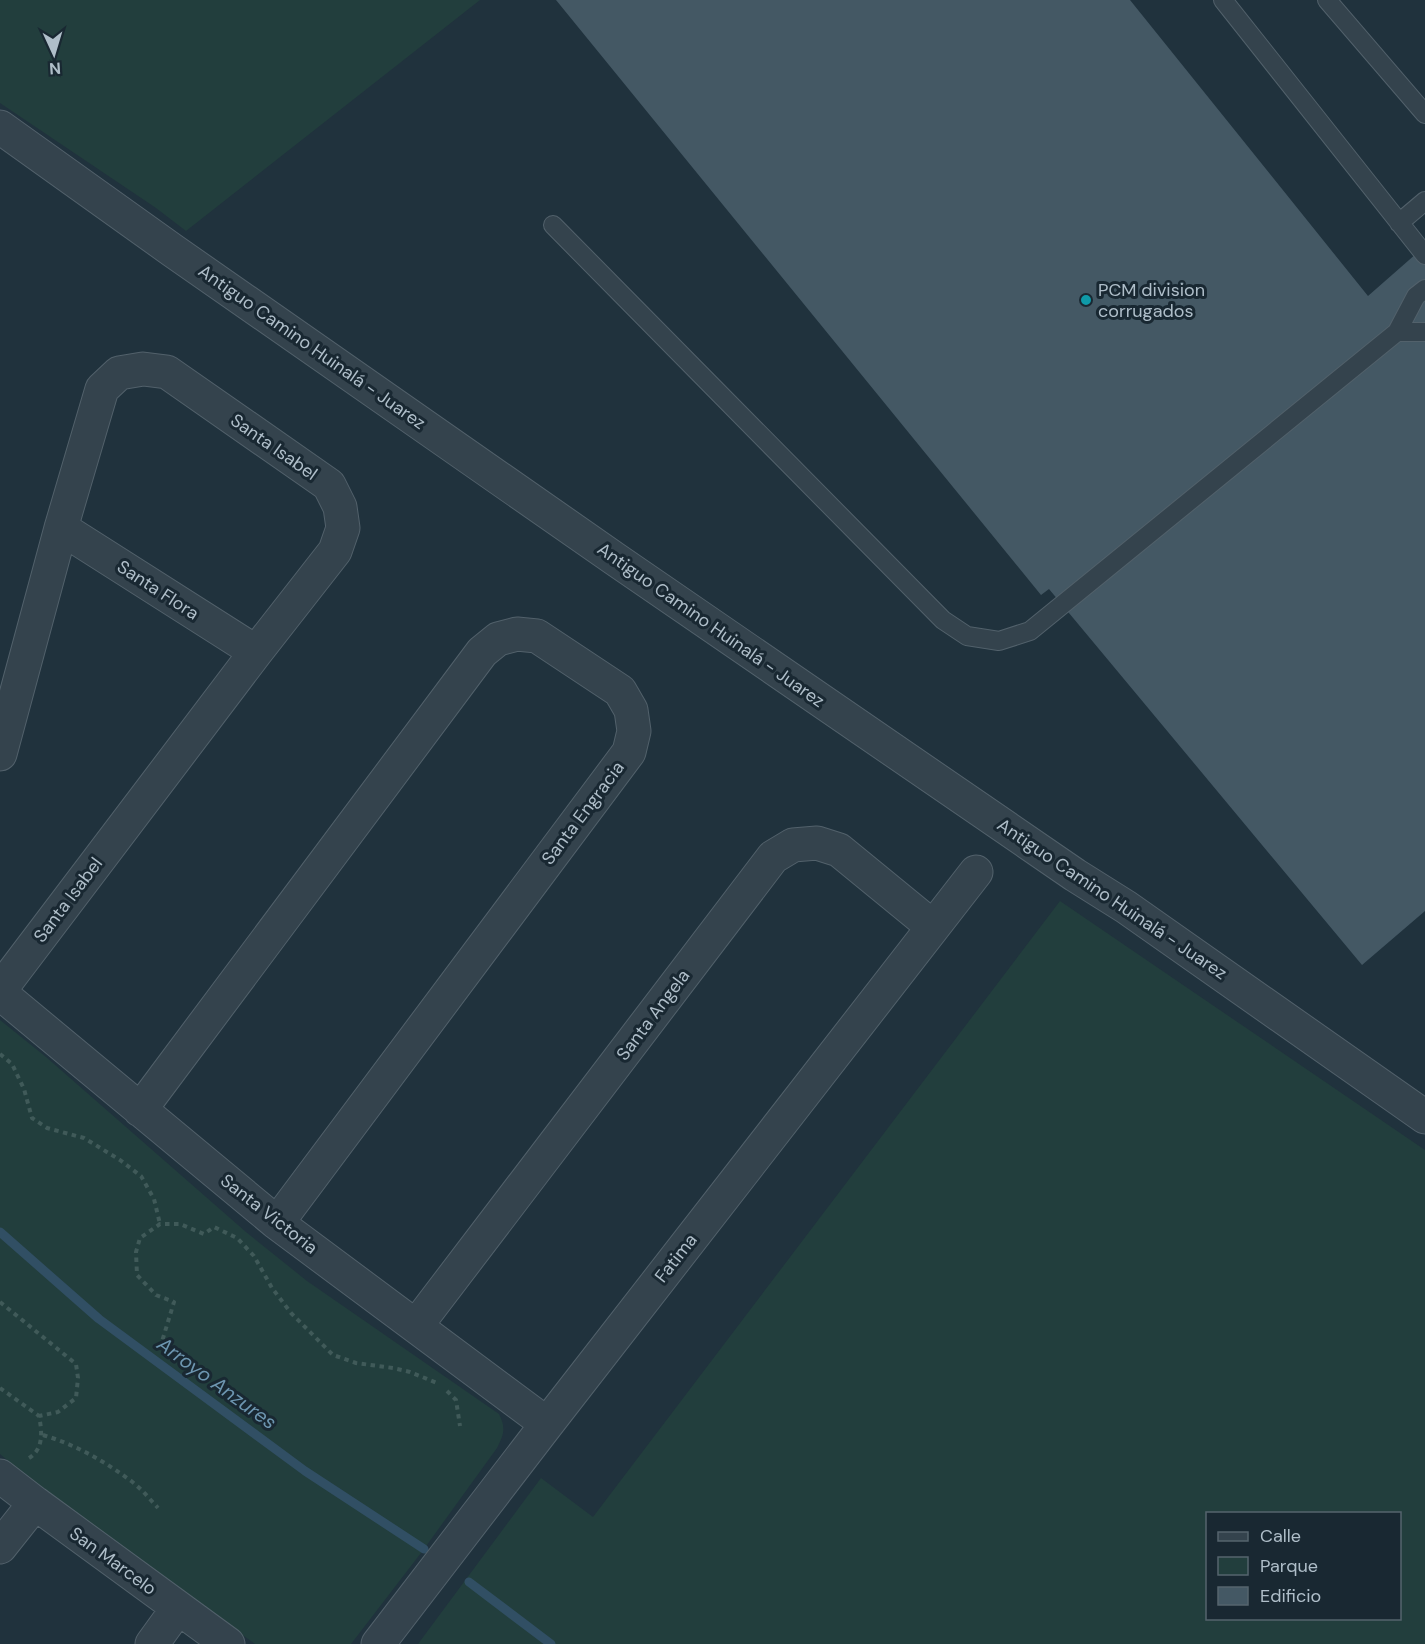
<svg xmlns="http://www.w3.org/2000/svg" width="1425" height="1644" font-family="'DM Sans',sans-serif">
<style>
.green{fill:#223e3d;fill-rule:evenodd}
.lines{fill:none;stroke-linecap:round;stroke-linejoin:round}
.stream{stroke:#314f64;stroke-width:9}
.building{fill:#445864}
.lane-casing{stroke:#52616b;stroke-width:20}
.street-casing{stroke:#52616b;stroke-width:35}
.path{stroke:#405a59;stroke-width:4;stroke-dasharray:4.5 4.5;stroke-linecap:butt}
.lane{stroke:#34434d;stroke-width:18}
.street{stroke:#34434d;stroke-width:33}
.culture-dot{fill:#0f9aa8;stroke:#192832;stroke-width:2}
.labels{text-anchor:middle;stroke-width:6;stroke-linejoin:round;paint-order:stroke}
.poi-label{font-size:18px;fill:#afbec9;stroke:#192832;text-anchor:start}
.street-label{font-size:18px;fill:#afbec9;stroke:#192832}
.water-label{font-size:20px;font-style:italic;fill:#6d96b0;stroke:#192832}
</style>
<rect width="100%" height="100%" fill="#20323d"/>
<path class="green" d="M 0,0 L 480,0 L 186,231 L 156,208 L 0,103 Z
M 1060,901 L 1425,1150 L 1425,1644 L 418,1644 L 541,1478 L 593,1517 ZM 1208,1514 L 1400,1514 L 1400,1618 L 1208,1618 Z
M 0,1020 L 46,1057 L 246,1232 L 307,1281 L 499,1414 C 506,1428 504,1434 497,1448 L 424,1549 L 351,1644 L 255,1644 L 34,1483 L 0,1454 Z"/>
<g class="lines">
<path class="stream" d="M 0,1232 L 99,1319 L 305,1471 L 424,1549
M 469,1582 L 551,1644"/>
</g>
<path class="building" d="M 556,0 L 1130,0 L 1368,296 L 1425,246 L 1425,911 L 1362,965 L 1049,589 L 1041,595 Z"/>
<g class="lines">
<defs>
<path id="lane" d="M 1223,0 L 1425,255
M 1327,0 L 1425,114
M 1399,223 L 1425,201
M 553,225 L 943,620 L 967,636 L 999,641 L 1030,631 L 1397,332 L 1416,296 L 1425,289
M 1397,332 L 1425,332"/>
<path id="street" d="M 0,127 L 172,250 L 615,559 L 1075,875 L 1126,907 L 1425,1117
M 61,528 L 256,652
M 0,754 L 61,528 L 102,389 L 119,373 L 143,369 L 167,372 L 329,485 L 340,507 L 343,528 L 335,551 L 256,652 L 0,990
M 0,993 L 277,1223 L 547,1424
M 140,1110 L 482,652 L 498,639 L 517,634 L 537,636 L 620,691 L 631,710 L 634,731 L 629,752 L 277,1223
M 416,1326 L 773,857 L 793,845 L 817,843 L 839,850 L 933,927
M 0,1476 L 35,1503 L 228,1644
M 0,1547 L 35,1503
M 152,1644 L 178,1608
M 378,1644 L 547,1424 L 976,872"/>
</defs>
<use href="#lane" class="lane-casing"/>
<use href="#street" class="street-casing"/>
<path class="path" d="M 0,1054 L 12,1064 L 24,1089 L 32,1118 L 47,1128 L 84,1138 L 120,1160 L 141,1176 L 154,1199 L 160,1224
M 0,1302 L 76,1364 L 78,1378 L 76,1398 L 58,1412 L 39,1416
M 160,1348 L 174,1302 L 156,1295 L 137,1275 L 136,1252 L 140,1238 L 160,1224 L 180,1224 L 204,1234 L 214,1227 L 237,1238 L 254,1256 L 272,1288 L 291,1313 L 333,1355 L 356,1363 L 393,1368 L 410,1372 L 437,1383
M 0,1388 L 39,1416 C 42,1431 44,1449 29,1458
M 447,1391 L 456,1400 L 460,1426
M 43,1435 C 73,1444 101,1459 127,1478 C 139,1486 148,1497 158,1508"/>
<use href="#lane" class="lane"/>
<use href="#street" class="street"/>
</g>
<circle class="culture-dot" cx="1086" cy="300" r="6"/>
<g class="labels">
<g class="poi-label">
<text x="1098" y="296">PCM division<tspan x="1098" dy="21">corrugados</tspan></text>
</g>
<g class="street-label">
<text transform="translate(312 347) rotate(35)" y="6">Antiguo Camino Huinalá - Juarez</text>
<text transform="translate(274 447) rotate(35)" y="6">Santa Isabel</text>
<text transform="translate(158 590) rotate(33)" y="6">Santa Flora</text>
<text transform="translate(711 625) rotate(35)" y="6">Antiguo Camino Huinalá - Juarez</text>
<text transform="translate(583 813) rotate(-53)" y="6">Santa Engracia</text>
<text transform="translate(1112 899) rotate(34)" y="6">Antiguo Camino Huinalá - Juarez</text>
<text transform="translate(68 900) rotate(-53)" y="6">Santa Isabel</text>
<text transform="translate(653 1015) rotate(-53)" y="6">Santa Angela</text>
<text transform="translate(269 1214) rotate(38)" y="6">Santa Victoria</text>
<text transform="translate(676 1258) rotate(-52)" y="6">Fatima</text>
<text transform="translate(113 1561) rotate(36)" y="6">San Marcelo</text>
</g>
<g class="water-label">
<text transform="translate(217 1383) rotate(36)" y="7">Arroyo Anzures</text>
</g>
</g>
<rect x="1206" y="1512" width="195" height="108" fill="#192832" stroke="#55646e" stroke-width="1.5"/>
<rect x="1218" y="1532" width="30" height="9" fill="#34434d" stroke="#55646e" stroke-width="1.5"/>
<text x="1260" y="1542" font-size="18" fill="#afbec9">Calle</text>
<rect x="1218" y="1557" width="30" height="18" fill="#223e3d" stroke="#55646e" stroke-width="1.5"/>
<text x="1260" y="1572" font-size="18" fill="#afbec9">Parque</text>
<rect x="1218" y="1587" width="30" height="18" fill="#445864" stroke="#55646e" stroke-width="1.5"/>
<text x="1260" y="1602" font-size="18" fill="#afbec9">Edificio</text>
<g transform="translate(54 54) rotate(176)" stroke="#192832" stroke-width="4.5" paint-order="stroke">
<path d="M0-4.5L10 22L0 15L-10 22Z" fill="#afbec9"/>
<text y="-9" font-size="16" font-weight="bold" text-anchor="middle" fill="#afbec9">N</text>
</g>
</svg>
